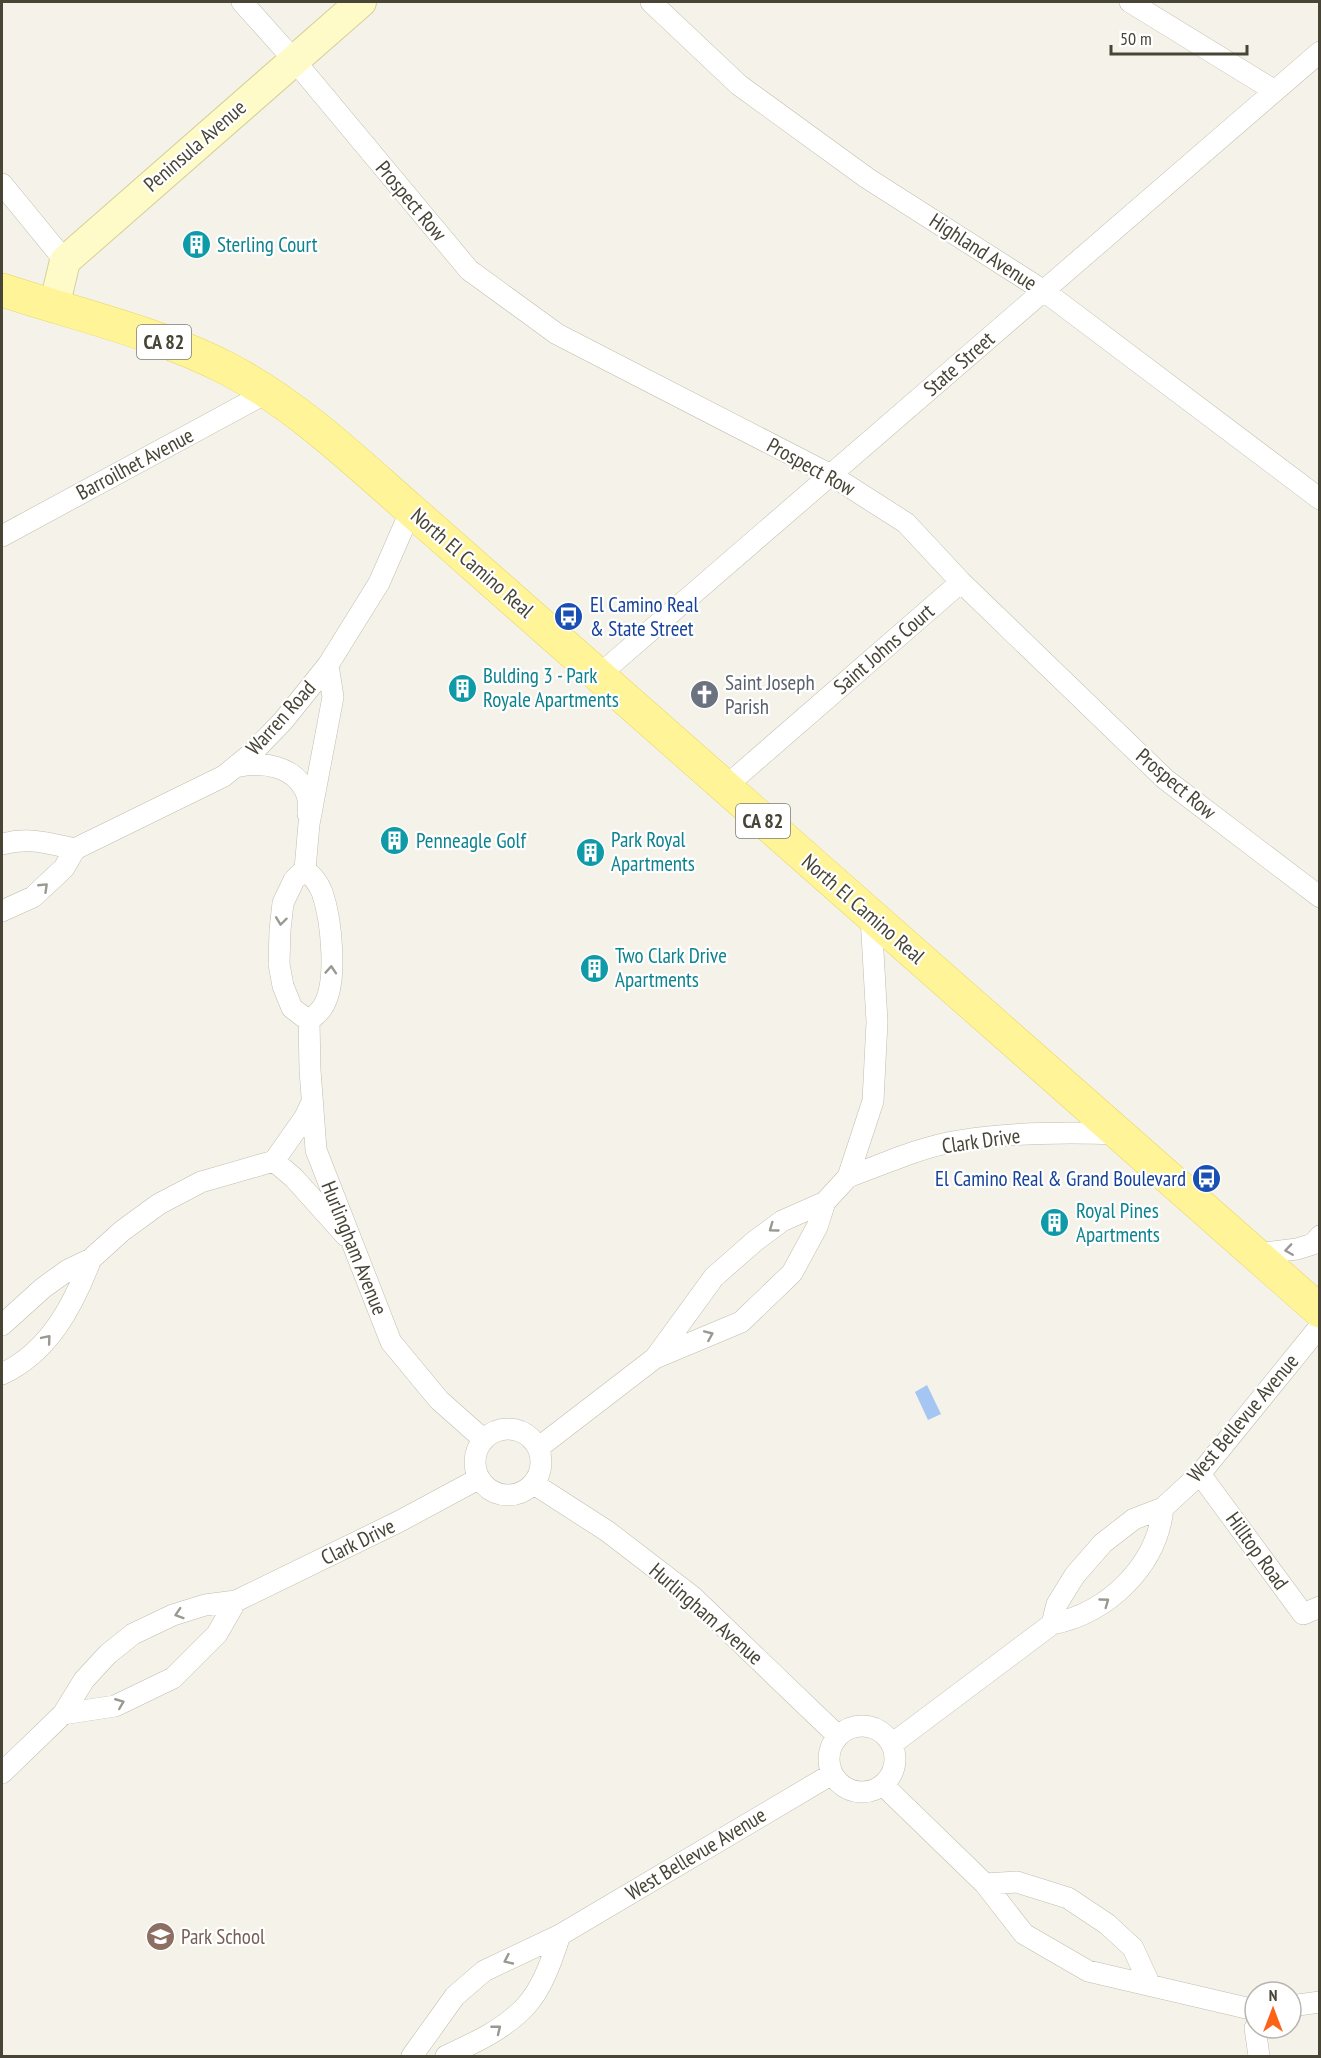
<svg xmlns="http://www.w3.org/2000/svg" width="1321" height="2058" font-family="'PT Sans Narrow',sans-serif">
<style>
.water{fill:#a5c5f2}
.lines{fill:none;stroke-linecap:round;stroke-linejoin:round}
.minor-casing{stroke:#c0bdab;stroke-width:22}
.secondary-casing{stroke:#d5d098;stroke-width:32}
.primary-casing{stroke:#e6d665;stroke-width:34}
.minor{stroke:#fff;stroke-width:21}
.secondary{stroke:#fffbc8;stroke-width:30}
.primary{stroke:#fff497;stroke-width:33}
.oneway{stroke:#9a9991}
.labels{text-anchor:middle;stroke-width:4.5;stroke-linejoin:round;paint-order:stroke}
.shield{fill:#fff;stroke:#7f7d73;stroke-width:1.5}
.shield-label{font-size:20px;font-weight:bold;fill:#484537}
.street-label{font-size:21px;fill:#484537;stroke:#fff}
.culture-label{font-size:21px;fill:#0d838f;stroke:#fff;text-anchor:start}
.transit-label{font-size:21px;fill:#164399;stroke:#fff;text-anchor:start}
.worship-label{font-size:21px;fill:#5b616d;stroke:#fff;text-anchor:start}
.education-label{font-size:21px;fill:#785e54;stroke:#fff;text-anchor:start}
</style>
<rect width="100%" height="100%" fill="#f5f3e9"/>
<path class="water" d="M 927,1385 L 941,1414 L 928,1420 L 915,1392 Z"/>
<g class="lines">
<defs>
<path id="minor" d="M 242,2 L 294,60 L 469,270 L 557,334 L 831,475 L 906,523 L 961,582 L 1165,779 L 1320,897
M 651,2 L 739,85 L 867,178 L 1044,291 L 1320,499
M 1130,2 L 1275,91
M 2,184 L 65,261
M 2,536 L 268,392
M 599,675 L 1320,52
M 235,767 C 262,761 296,765 307,795 C 309,801 308,809 308,814
M 725,787 L 961,582
M 2,844 C 30,837 47,843 75,849
M 305,869 C 312,876 318,882 322,892 C 331,918 339,984 322,1008 C 319,1013 313,1017 309,1021 L 310,1070 L 316,1150 L 391,1342 L 439,1400 L 483,1439
M 2,911 L 33,897 L 64,868 L 75,849 L 224,776 L 252,753 L 283,721 L 328,665 L 379,583 L 411,510
M 309,1021 L 292,1008 L 283,986 L 279,964 L 280,930 L 283,903 L 294,880 L 305,869 L 309,824 L 333,697 L 328,665
M 274,1161 L 294,1178 L 346,1236
M 848,1177 C 884,1164 920,1147 958,1141 C 1010,1132 1066,1132 1119,1134
M 1255,1254 L 1297,1249 L 1313,1244 L 1320,1236
M 2,1325 L 43,1288 L 68,1270 L 91,1259 L 122,1231 L 159,1204 L 201,1182 L 274,1161 L 305,1117 L 312,1102
M 655,1358 L 714,1277 L 755,1241 L 782,1221 L 825,1202 L 848,1177 L 873,1101 L 877,1022 L 871,916
M 2,1374 C 49,1352 73,1306 91,1259
M475 1462a33 33 0 1 1 66 0a33 33 0 1 1-66 0Z
M 538,1448 L 655,1358 L 741,1322 L 792,1273 L 817,1227 L 825,1202
M 1200,1474 L 1303,1614 L 1320,1607
M 534,1484 L 607,1531 L 693,1597 L 838,1736
M 1052,1624 L 1057,1604 L 1075,1575 L 1103,1543 L 1134,1519 L 1163,1508 L 1200,1474 L 1320,1326
M 63,1714 L 115,1706 L 173,1678 L 217,1634 L 236,1601
M829 1759a33 33 0 1 1 66 0a33 33 0 1 1-66 0Z
M 892,1744 L 1052,1624 C 1108,1613 1157,1566 1163,1508
M 2,1773 L 63,1714 L 84,1680 L 108,1654 L 133,1634 L 173,1615 L 205,1605 L 236,1601 L 400,1521 L 478,1479
M 883,1785 L 985,1884 L 1024,1934 L 1088,1971 L 1255,2010
M 985,1884 L 1017,1882 L 1068,1898 L 1107,1924 L 1133,1948 L 1150,1985
M 1291,2006 L 1320,2002
M 1255,2028 L 1259,2056
M 412,2056 L 455,1996 L 484,1971 L 560,1935 L 832,1774
M 446,2056 C 474,2043 503,2030 525,2007 C 543,1988 552,1959 560,1935"/>
<path id="secondary" d="M 54,307 L 65,261 L 361,2"/>
<path id="primary" d="M 2,290 C 78,315 159,333 230,370 C 298,406 354,460 411,510 L 1320,1311"/>
</defs>
<use href="#minor" class="minor-casing"/>
<use href="#secondary" class="secondary-casing"/>
<use href="#primary" class="primary-casing"/>
<use href="#minor" class="minor"/>
<use href="#secondary" class="secondary"/>
<use href="#primary" class="primary"/>
</g>
<defs><path id="oneway-chevron" d="M-2-3.5L2.5 0L-2 3.5" fill="none" stroke-width="1.6" stroke-linecap="round" stroke-linejoin="round" transform="scale(1.5)"/></defs>
<g class="oneway">
<use href="#oneway-chevron" transform="translate(44 887) rotate(-44)"/>
<use href="#oneway-chevron" transform="translate(281 921) rotate(97)"/>
<use href="#oneway-chevron" transform="translate(331 970) rotate(-86)"/>
<use href="#oneway-chevron" transform="translate(773 1228) rotate(144)"/>
<use href="#oneway-chevron" transform="translate(1289 1250) rotate(172)"/>
<use href="#oneway-chevron" transform="translate(709 1335) rotate(-23)"/>
<use href="#oneway-chevron" transform="translate(47 1339) rotate(-50)"/>
<use href="#oneway-chevron" transform="translate(1105 1602) rotate(-36)"/>
<use href="#oneway-chevron" transform="translate(179 1614) rotate(162)"/>
<use href="#oneway-chevron" transform="translate(120 1703) rotate(-22)"/>
<use href="#oneway-chevron" transform="translate(508 1960) rotate(155)"/>
<use href="#oneway-chevron" transform="translate(497 2029) rotate(-39)"/>
</g>
<defs>
<symbol id="building-disc" viewBox="-11 -11 22 22"><circle r="9.5" fill="#0f9aa8" stroke="#fff"/><path d="M-4-6H4V6H1V3H-1V6H-4ZM-2.5-4.3h1.7v1.8h-1.7ZM.8-4.3h1.7v1.8H.8ZM-2.5-1h1.7V.8h-1.7ZM.8-1h1.7V.8H.8Z" fill="#fff"/></symbol>
<symbol id="bus-disc" viewBox="-11 -11 22 22"><circle r="9.5" fill="#1a4fb4" stroke="#fff"/><path d="M-5-6H5V4H4V6H2V4H-2V6H-4V4H-5ZM-3.5-4V0h7V-4ZM-3.5 1.2v1.5H-2V1.2ZM2 1.2v1.5H3.5V1.2Z" fill="#fff"/></symbol>
<symbol id="church-disc" viewBox="-11 -11 22 22"><circle r="9.5" fill="#6b7280" stroke="#fff"/><path d="M-1.2-6h2.4v3.5h3.3v2.4h-3.3V6h-2.4V-.1h-3.3v-2.4h3.3Z" fill="#fff"/></symbol>
<symbol id="school-disc" viewBox="-11 -11 22 22"><circle r="9.5" fill="#8d6e63" stroke="#fff"/><path d="M0-5L7-2L0 1L-7-2ZM-4 1L0 2.5L4 1V4Q0 6-4 4Z" fill="#fff"/></symbol>
</defs>
<g fill-rule="evenodd">
<use href="#building-disc" x="180" y="228" width="33" height="33"/>
<use href="#bus-disc" x="552" y="600" width="33" height="33"/>
<use href="#building-disc" x="446" y="672" width="33" height="33"/>
<use href="#church-disc" x="688" y="678" width="33" height="33"/>
<use href="#building-disc" x="378" y="824" width="33" height="33"/>
<use href="#building-disc" x="574" y="836" width="33" height="33"/>
<use href="#building-disc" x="578" y="952" width="33" height="33"/>
<use href="#bus-disc" x="1190" y="1162" width="33" height="33"/>
<use href="#building-disc" x="1038" y="1206" width="33" height="33"/>
<use href="#school-disc" x="144" y="1920" width="33" height="33"/>
</g>
<g class="labels">
<g class="shield">
<rect x="137" y="325" width="54" height="34" rx="4.5"/>
<rect x="736" y="804" width="54" height="34" rx="4.5"/>
</g>
<g class="shield-label">
<text x="164" y="349">CA 82</text>
<text x="763" y="828">CA 82</text>
</g>
<g class="street-label">
<text transform="translate(195 146) rotate(-41)" y="7">Peninsula Avenue</text>
<text transform="translate(411 201) rotate(50)" y="7">Prospect Row</text>
<text transform="translate(983 252) rotate(33)" y="7">Highland Avenue</text>
<text transform="translate(959 364) rotate(-41)" y="7">State Street</text>
<text transform="translate(135 464) rotate(-28)" y="7">Barroilhet Avenue</text>
<text transform="translate(811 467) rotate(29)" y="7">Prospect Row</text>
<text transform="translate(472 563) rotate(41)" y="7">North El Camino Real</text>
<text transform="translate(884 649) rotate(-41)" y="7">Saint Johns Court</text>
<text transform="translate(281 718) rotate(-48)" y="7">Warren Road</text>
<text transform="translate(1176 784) rotate(40)" y="7">Prospect Row</text>
<text transform="translate(863 909) rotate(41)" y="7">North El Camino Real</text>
<text transform="translate(981 1141) rotate(-8)" y="7">Clark Drive</text>
<text transform="translate(354 1248) rotate(68)" y="7">Hurlingham Avenue</text>
<text transform="translate(1243 1418) rotate(-50)" y="7">West Bellevue Avenue</text>
<text transform="translate(358 1542) rotate(-26)" y="7">Clark Drive</text>
<text transform="translate(1257 1551) rotate(54)" y="7">Hilltop Road</text>
<text transform="translate(706 1614) rotate(41)" y="7">Hurlingham Avenue</text>
<text transform="translate(696 1854) rotate(-31)" y="7">West Bellevue Avenue</text>
</g>
<g class="culture-label">
<text x="217" y="252">Sterling Court</text>
<text x="483" y="683">Bulding 3 - Park<tspan x="483" dy="24">Royale Apartments</tspan></text>
<text x="611" y="847">Park Royal<tspan x="611" dy="24">Apartments</tspan></text>
<text x="416" y="848">Penneagle Golf</text>
<text x="615" y="963">Two Clark Drive<tspan x="615" dy="24">Apartments</tspan></text>
<text x="1076" y="1218">Royal Pines<tspan x="1076" dy="24">Apartments</tspan></text>
</g>
<g class="transit-label">
<text x="590" y="612">El Camino Real<tspan x="590" dy="24">&amp; State Street</tspan></text>
<text x="1186" y="1186" text-anchor="end">El Camino Real &amp; Grand Boulevard</text>
</g>
<g class="worship-label">
<text x="725" y="690">Saint Joseph<tspan x="725" dy="24">Parish</tspan></text>
</g>
<g class="education-label">
<text x="181" y="1944">Park School</text>
</g>
</g>
<rect width="1321" height="2058" fill="none" stroke="#484537" stroke-width="6"/>
<g transform="translate(1273 2010)"><circle r="28" fill="#ffffff" stroke="#b6b5af" stroke-width="1.5"/>
<path d="M0-4.5L10 22L0 15L-10 22Z" fill="#fd6217"/>
<text y="-9" font-size="16" font-weight="bold" text-anchor="middle" fill="#484537">N</text>
</g>
<path d="M1111 45v9h136v-9" fill="none" stroke="#484537" stroke-width="3"/>
<text x="1120" y="45" font-size="18" fill="#484537" stroke="#ffffff" stroke-width="4.5" paint-order="stroke">50 m</text>
</svg>
